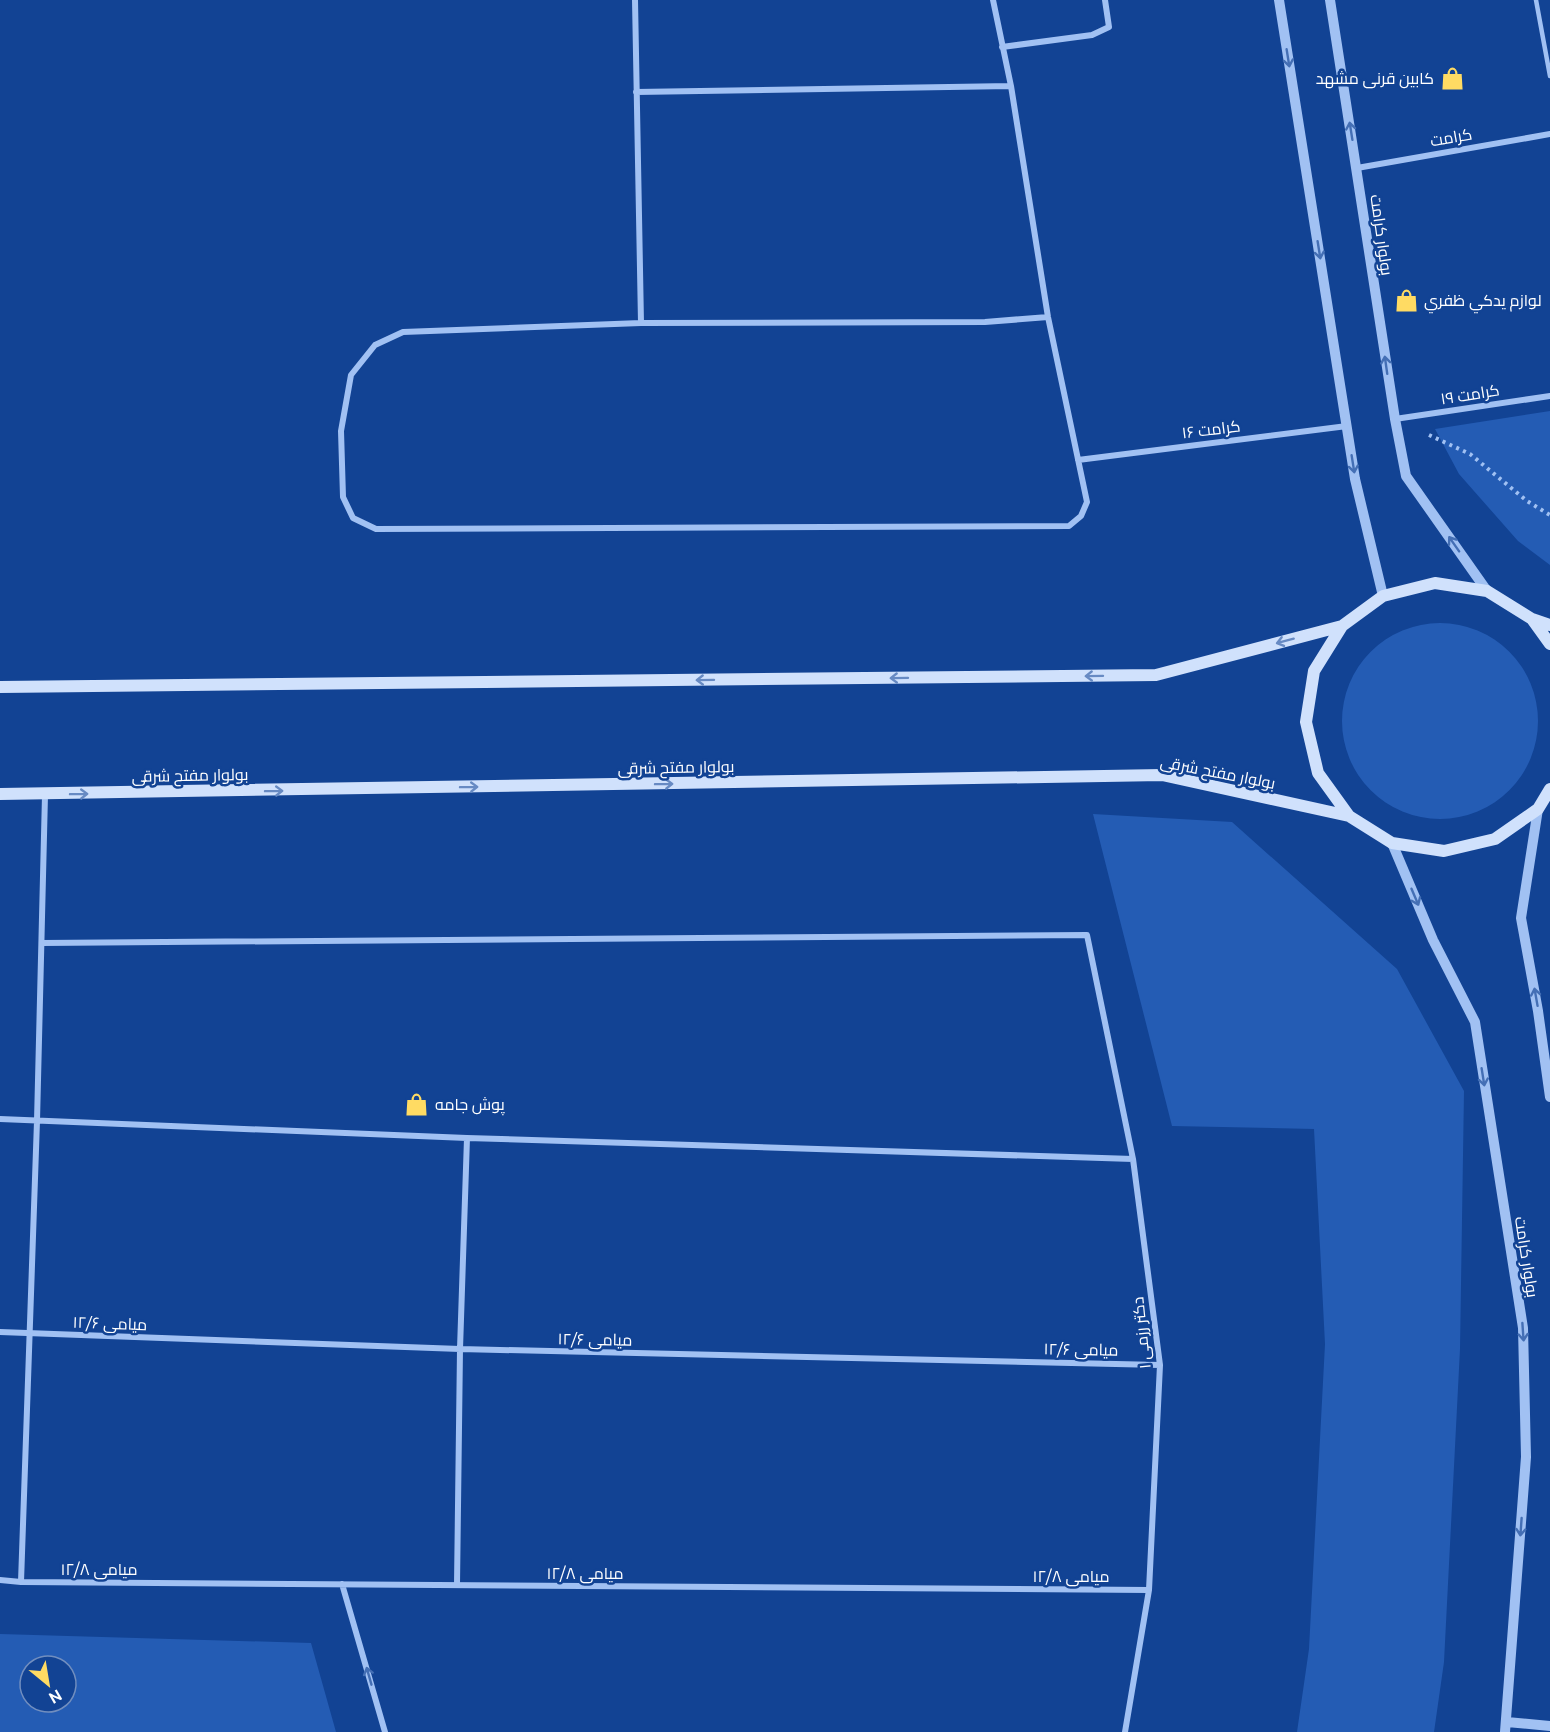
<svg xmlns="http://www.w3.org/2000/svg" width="1550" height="1732" font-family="Ubuntu,Cairo,sans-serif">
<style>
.green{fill:#245cb4;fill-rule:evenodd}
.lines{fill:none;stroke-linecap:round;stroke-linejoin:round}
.path{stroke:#a1c1f3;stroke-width:4;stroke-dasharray:3 4.5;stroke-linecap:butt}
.service{stroke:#a1c1f3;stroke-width:4.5}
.minor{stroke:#a1c1f3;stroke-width:6}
.tertiary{stroke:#a1c1f3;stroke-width:10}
.secondary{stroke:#d0e1fc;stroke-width:12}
.oneway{stroke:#446fb5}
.oneway2{stroke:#678ac3}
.labels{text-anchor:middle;stroke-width:5;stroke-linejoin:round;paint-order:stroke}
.poi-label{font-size:16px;fill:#fff;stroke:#124394;text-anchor:start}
.street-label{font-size:16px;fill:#fff;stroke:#124394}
</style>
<rect width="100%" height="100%" fill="#124394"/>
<path class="green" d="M 1550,411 L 1550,565 L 1518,541 L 1459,474 L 1435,429 Z
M1342 721a98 98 0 1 1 196 0a98 98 0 1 1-196 0Z
M 1093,814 L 1232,822 L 1397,969 L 1464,1091 L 1460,1349 L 1444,1662 L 1434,1732 L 1297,1732 L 1309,1649 L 1325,1344 L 1314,1129 L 1172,1126 Z
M 0,1634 L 311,1643 L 336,1732 L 0,1732 ZM 30,1666 L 66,1666 L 66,1702 L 30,1702 Z"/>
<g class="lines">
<path class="path" d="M 1429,435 L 1470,454 L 1527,501 L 1550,515"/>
<path class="service" d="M 1536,0 L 1550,76"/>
<path class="minor" d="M 635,0 L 641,323
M 993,0 L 1011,86 L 1048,317 L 1087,502 L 1081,516 L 1069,526 L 376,529 L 353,518 L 343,497 L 341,431 L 351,375 L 375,345 L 403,332 L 641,323 L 985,322 L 1048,317
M 1002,47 L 1092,35 L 1109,27 L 1105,0
M 636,92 L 1011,86
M 1357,168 L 1550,134
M 1395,419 L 1550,396
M 1078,460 L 1347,426
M 42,943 L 1087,935 L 1133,1159 L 1160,1365 L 1149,1590 L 1125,1732
M 0,1119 L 467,1138 L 1133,1159
M 0,1332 L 460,1349 L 1160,1365
M 0,1580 L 21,1582 L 1149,1590
M 21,1582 L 37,1121 L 45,795
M 342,1584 L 385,1732
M 457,1585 L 460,1349 L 467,1138"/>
<path class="tertiary" d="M 1279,0 L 1355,479 L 1383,596
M 1330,0 L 1395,419 L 1406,476 L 1487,591
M 1538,809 L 1521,918 L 1538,1011 L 1550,1097
M 1392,843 L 1433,940 L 1475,1022 L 1523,1328 L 1526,1457 L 1505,1732
M 1507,1722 L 1550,1726"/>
<path class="secondary" d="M 1532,619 L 1550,625
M 1550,644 L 1532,619 L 1487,591 L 1435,583 L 1383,596 L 1342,626 L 1314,671 L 1306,722 L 1318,773 L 1349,816 L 1392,843 L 1444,851 L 1495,839 L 1538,809 L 1550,789
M 0,687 L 1156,675 L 1342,626
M 0,794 L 1162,775 L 1349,816"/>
</g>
<defs><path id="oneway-shaft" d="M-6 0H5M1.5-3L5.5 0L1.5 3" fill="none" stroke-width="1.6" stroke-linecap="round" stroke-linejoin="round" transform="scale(1.5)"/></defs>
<g class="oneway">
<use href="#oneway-shaft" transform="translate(1288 58) rotate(81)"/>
<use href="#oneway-shaft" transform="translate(1351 131) rotate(-99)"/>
<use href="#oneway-shaft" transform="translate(1319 250) rotate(81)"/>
<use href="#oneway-shaft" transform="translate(1386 365) rotate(-98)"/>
<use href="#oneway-shaft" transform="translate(1353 464) rotate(81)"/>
<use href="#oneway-shaft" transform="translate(1454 544) rotate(-125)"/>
<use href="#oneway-shaft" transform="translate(1415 897) rotate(67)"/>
<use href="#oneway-shaft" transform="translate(1536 997) rotate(-100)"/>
<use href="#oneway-shaft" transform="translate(1483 1077) rotate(81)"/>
<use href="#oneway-shaft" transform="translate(1523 1332) rotate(86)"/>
<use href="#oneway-shaft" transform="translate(1521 1527) rotate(94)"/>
<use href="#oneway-shaft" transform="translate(369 1676) rotate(-106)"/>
</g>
<g class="oneway2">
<use href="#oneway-shaft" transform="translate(1285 641) rotate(165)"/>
<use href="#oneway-shaft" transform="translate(1094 676) rotate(179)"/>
<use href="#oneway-shaft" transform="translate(899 678) rotate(179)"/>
<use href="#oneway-shaft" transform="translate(705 680) rotate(179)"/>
<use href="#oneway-shaft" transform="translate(664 784) rotate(-1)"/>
<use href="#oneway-shaft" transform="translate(469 787) rotate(-1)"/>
<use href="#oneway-shaft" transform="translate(274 791) rotate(-1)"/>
<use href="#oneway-shaft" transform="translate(79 794) rotate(-1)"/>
</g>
<defs>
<symbol id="shop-bare" viewBox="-9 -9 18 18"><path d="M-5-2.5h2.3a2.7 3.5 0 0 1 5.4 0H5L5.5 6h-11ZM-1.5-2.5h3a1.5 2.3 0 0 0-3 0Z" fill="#ffdb63" stroke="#124394" stroke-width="2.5" paint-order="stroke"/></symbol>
</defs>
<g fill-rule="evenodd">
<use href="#shop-bare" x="1436" y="62" width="33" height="33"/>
<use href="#shop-bare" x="1390" y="284" width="33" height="33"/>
<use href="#shop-bare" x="400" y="1088" width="33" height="33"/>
</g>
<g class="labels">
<g class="poi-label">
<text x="1434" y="84" text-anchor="end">کابین قرنی مشهد</text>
<text x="1424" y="306">لوازم يدكي ظفري</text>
<text x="435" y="1110">پوش جامه</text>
</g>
<g class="street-label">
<text transform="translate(1451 137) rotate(-10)" y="6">کرامت</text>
<text transform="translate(1382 235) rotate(82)" y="6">بولوار کرامت</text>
<text transform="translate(1470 394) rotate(-9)" y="6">کرامت ۱۹</text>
<text transform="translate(1211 429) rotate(-7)" y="6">کرامت ۱۶</text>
<text transform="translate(676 767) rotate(-1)" y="6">بولوار مفتح شرقی</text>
<text transform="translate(1218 772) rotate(11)" y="6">بولوار مفتح شرقی</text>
<text transform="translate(190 775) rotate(-1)" y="6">بولوار مفتح شرقی</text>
<text transform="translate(1527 1257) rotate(81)" y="6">بولوار کرامت</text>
<text transform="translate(110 1323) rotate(2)" y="6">میامی ۱۲/۶</text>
<text transform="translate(1141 1333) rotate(-96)" y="6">دکتر رزمی ۱</text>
<text transform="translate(595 1339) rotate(1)" y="6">میامی ۱۲/۶</text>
<text transform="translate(1081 1349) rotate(1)" y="6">میامی ۱۲/۶</text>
<text x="99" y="1575">میامی ۱۲/۸</text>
<text x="585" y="1579">میامی ۱۲/۸</text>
<text x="1071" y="1582">میامی ۱۲/۸</text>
</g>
</g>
<g transform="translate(48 1684) rotate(150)"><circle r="28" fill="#124394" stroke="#718ebf" stroke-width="1.5"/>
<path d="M0-4.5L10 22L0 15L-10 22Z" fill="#ffdb63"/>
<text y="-9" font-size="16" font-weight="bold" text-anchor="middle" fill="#ffffff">N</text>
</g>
</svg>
